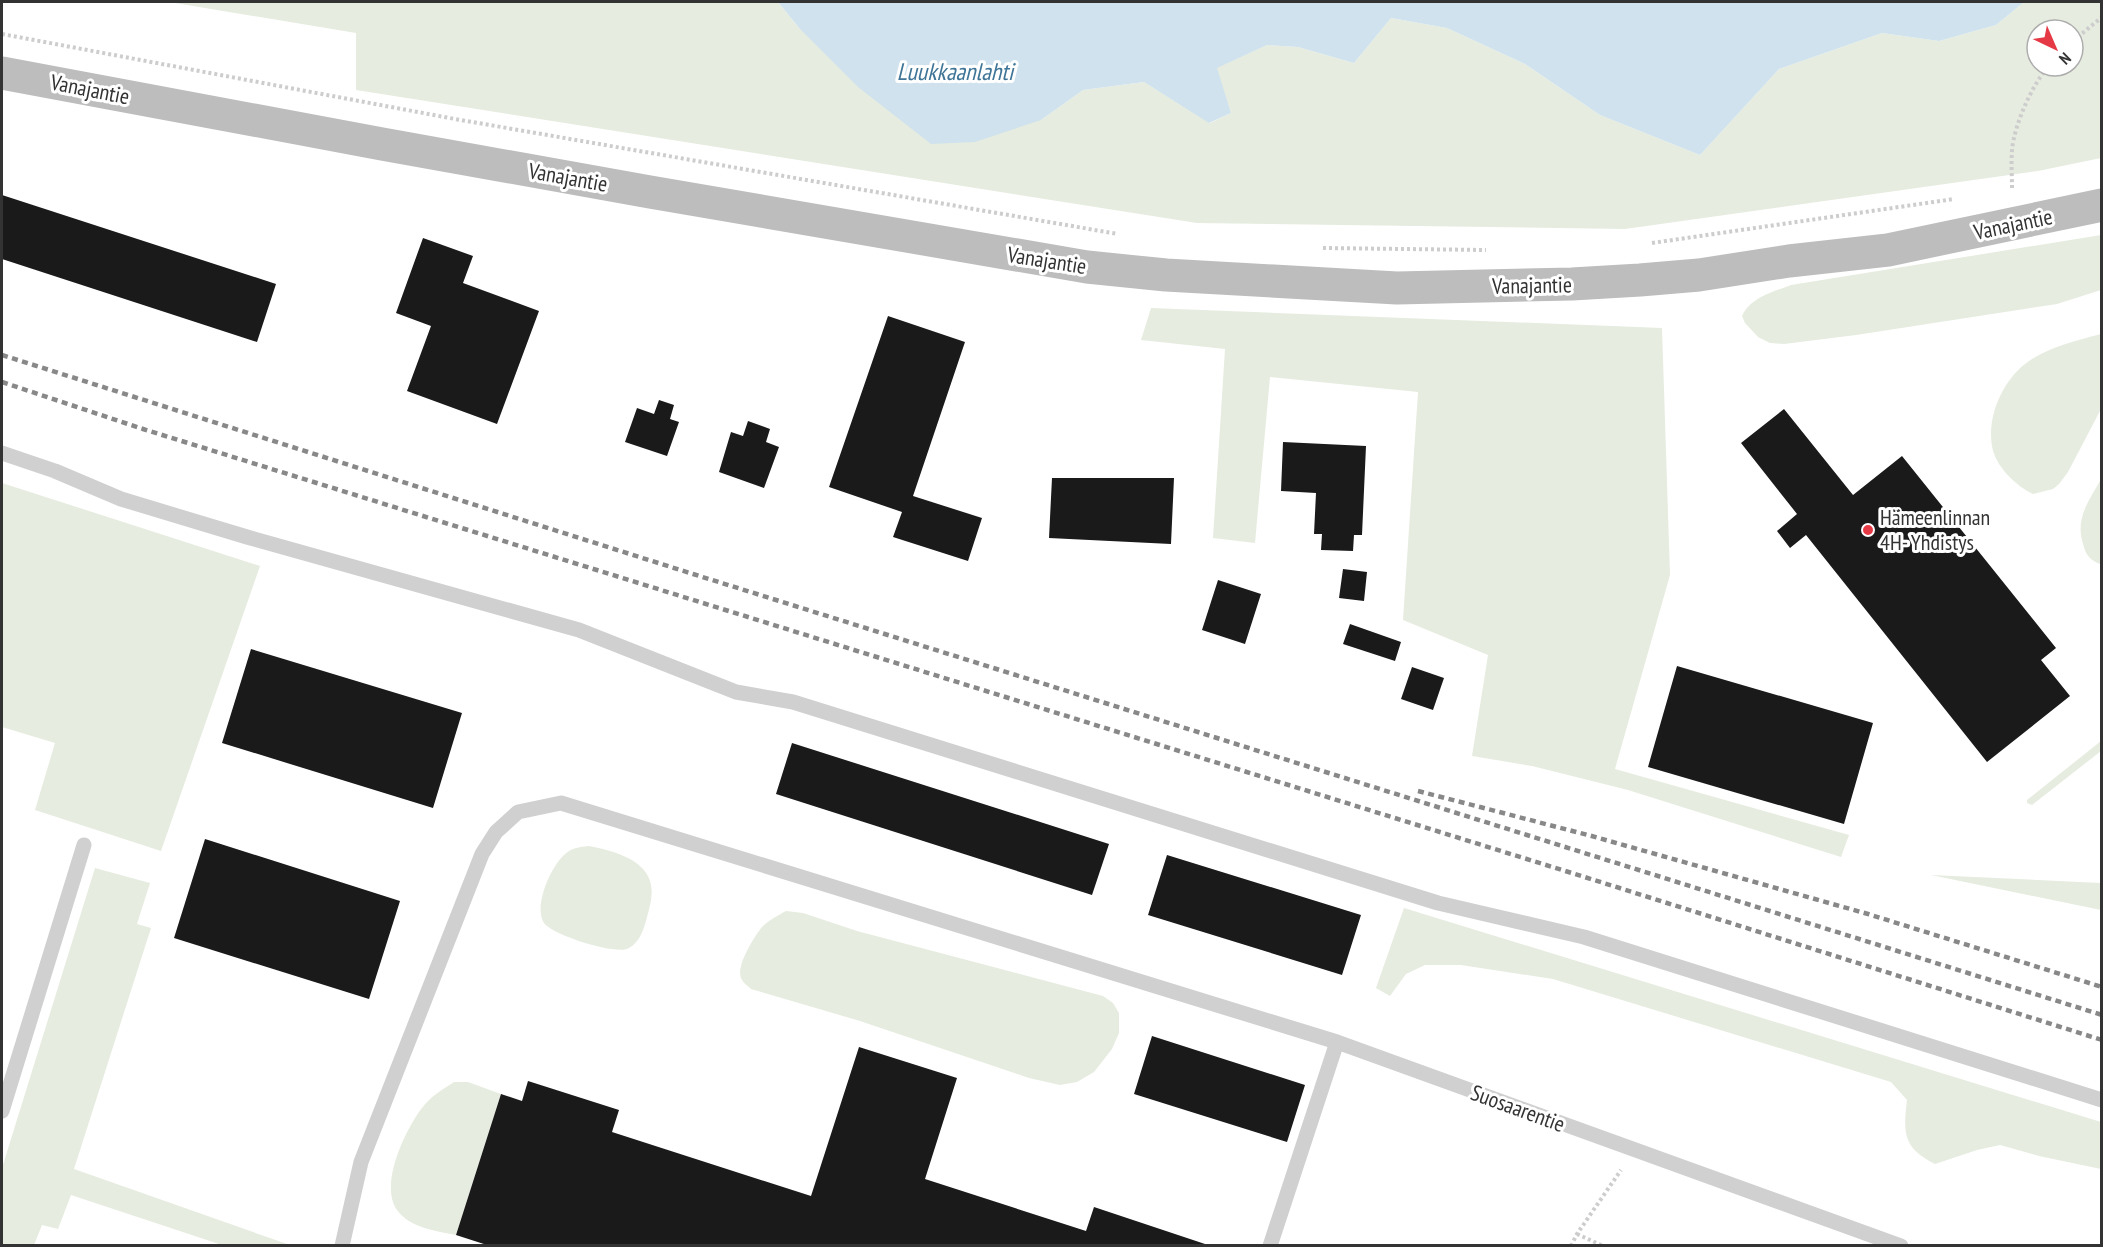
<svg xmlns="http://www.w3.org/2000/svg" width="2103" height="1247" font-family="'PT Sans Narrow',sans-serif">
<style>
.green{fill:#e6ecdf;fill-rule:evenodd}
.water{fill:#cfe2ee}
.building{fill:#1a1a1a}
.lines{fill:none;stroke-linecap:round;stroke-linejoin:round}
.path{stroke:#cdcdcd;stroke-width:4;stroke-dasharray:3 3;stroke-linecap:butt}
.lane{stroke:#d0d0d0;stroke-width:15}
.secondary{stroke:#bdbdbd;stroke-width:33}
.rail{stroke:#888;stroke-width:4.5;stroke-dasharray:6 4.5;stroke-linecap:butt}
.poi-dot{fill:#e63946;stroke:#fff;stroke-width:2}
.labels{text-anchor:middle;stroke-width:6;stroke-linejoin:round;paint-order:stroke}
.street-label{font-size:22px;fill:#333;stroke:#fff}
.poi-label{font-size:22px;fill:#333;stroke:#fff;text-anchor:start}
.water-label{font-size:24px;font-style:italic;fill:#3f7597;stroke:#fff}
</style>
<rect width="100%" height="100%" fill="#fff"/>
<path class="green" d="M 169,2 L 778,2 L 800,29 L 1041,120 L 1083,90 L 1144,82 L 1210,123 L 1231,113 L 1216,68 L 1267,45 L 1298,47 L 1354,63 L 1391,18 L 1447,28 L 1525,64 L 1600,115 L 1700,155 L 1779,69 L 1882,33 L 1939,41 L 1996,25 L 2024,2 L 2101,2 L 2101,158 L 2038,171 L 1625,229 L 1197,223 L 356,90 L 356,33 ZM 2037,30 L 2073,30 L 2073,66 L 2037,66 Z
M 2101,235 L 2101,290 L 2057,304 L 1856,335 L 1784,344 L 1770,343 L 1758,337 L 1745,323 L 1742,316 C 1751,297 1773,292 1791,285 Z
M 1151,308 L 1662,328 L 1670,575 L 1615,769 L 1849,835 L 1841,857 L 1628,790 L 1532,766 L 1472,756 L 1488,655 L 1403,620 L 1418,392 L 1270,377 L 1255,543 L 1213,538 L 1225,349 L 1141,340 Z
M 2101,334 L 2101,409 L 2068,472 L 2059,484 L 2053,489 L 2033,494 C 2016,486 1995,466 1992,446 C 1987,417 2002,382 2025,364 C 2047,347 2075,341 2101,334 Z
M 2101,479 L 2102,563 L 2100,564 C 2092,561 2086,556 2084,547 C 2074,519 2088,503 2101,479 Z
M 2,483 L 260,566 L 161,851 L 35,810 L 55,743 L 2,727 Z
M 2101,741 L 2101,751 L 2032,805 L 2027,803 L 2027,800 Z
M 589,846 C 610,850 643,858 650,881 C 654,893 650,906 647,917 C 644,929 640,942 629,948 C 618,956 552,935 544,923 C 533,906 551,867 564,855 C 571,848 579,847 589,846 Z
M 95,868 L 150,883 L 137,924 L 151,928 L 74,1169 L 287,1244 L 286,1245 L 222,1245 L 71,1195 L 58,1229 L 42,1225 L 34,1245 L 2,1245 L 2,1168 Z
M 1931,875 L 2101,883 L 2101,910 Z
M 1404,908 L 2101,1122 L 2101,1169 L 2039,1156 L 2000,1145 L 1977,1150 L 1935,1164 C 1903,1148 1903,1133 1907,1100 L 1891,1082 L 1553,979 L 1461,965 L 1425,965 L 1406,974 L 1390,996 L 1376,988 Z
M 786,911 L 803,913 L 857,931 L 1103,996 L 1113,1003 L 1119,1013 L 1119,1033 L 1112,1049 L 1094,1072 L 1077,1082 L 1060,1085 L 1029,1078 L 860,1021 L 751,989 C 747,985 743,983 741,978 C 736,966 754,937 762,927 C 769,920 777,916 786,911 Z
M 454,1082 L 468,1082 L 501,1094 L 456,1235 C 436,1231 410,1228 397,1210 C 379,1185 405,1130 422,1108 C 431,1096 442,1090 454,1082 Z"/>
<path class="water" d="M 778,2 L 2024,2 L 1996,25 L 1939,41 L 1882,33 L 1779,69 L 1700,155 L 1600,115 L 1525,64 L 1447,28 L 1391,18 L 1354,63 L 1298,47 L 1267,45 L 1217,68 L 1231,113 L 1209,123 L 1144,82 L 1083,90 L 1041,120 L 975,142 L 931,144 L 858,87 L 800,29 Z"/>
<path class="building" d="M 2,195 L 276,284 L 257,342 L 2,259 Z
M 423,238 L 473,256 L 463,283 L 539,311 L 497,424 L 407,391 L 431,326 L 396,313 Z
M 888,316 L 965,342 L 913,496 L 982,518 L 968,561 L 893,537 L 902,512 L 829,487 Z
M 659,400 L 674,405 L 670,419 L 679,422 L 667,456 L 625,442 L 637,408 L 654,414 Z
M 1784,409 L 1853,495 L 1902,456 L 2056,648 L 2041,660 L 2070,696 L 1987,762 L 1806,535 L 1790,548 L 1777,531 L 1797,514 L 1741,443 Z
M 748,421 L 770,429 L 766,442 L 779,447 L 764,488 L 719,472 L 731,432 L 743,436 Z
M 1283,442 L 1366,446 L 1362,535 L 1354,535 L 1353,551 L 1321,550 L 1322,534 L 1314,534 L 1316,493 L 1281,491 Z
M 1052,478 L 1174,478 L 1171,544 L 1049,538 Z
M 1343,569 L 1367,572 L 1364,601 L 1339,598 Z
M 1218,580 L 1261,594 L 1245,644 L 1202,630 Z
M 1350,624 L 1401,642 L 1395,661 L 1343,644 Z
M 251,649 L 462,713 L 433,808 L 222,743 Z
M 1677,666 L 1873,723 L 1844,824 L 1648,767 Z
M 1412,667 L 1444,678 L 1433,710 L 1401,699 Z
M 792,743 L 1109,844 L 1092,895 L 776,794 Z
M 205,839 L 400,901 L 369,999 L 174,938 Z
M 1167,855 L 1361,915 L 1342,975 L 1148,915 Z
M 1152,1036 L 1305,1085 L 1287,1142 L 1134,1094 Z
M 859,1047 L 957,1078 L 925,1179 L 1086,1231 L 1094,1207 L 1211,1246 L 490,1246 L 456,1235 L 501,1094 L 522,1101 L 528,1081 L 619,1110 L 612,1132 L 811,1196 Z"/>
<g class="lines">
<path class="path" d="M 2,34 L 455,119 L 1118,234
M 2073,41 L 2102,17
M 2012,188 C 2012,176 2011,163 2012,150 C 2014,126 2032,84 2049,66
M 1652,243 L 1954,199
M 1323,248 L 1486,250
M 1577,1234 L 1603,1246
M 1571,1246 L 1577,1234 L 1621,1170"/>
<path class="lane" d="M 2,453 L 55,471 L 121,499 L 247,537 L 579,630 L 736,692 L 793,702 L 1438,903 L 1584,937 L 2102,1100
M 2,1111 L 84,845
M 342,1246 L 361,1162 L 482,854 L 496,832 L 518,812 L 561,803 L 1337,1042 L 1901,1246
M 1270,1246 L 1337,1042"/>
<path class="secondary" d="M 2,73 L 382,144 L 650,192 L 1087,267 L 1166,275 L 1397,288 L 1572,284 L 1640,280 L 1699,275 L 1789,261 L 1888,250 L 2102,205"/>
<path class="rail" d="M 2,355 L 693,574 L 2102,1015
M 2,382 L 143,429 L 1575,874 L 2102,1040
M 1418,791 L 1588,835 L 1868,914 L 2102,987"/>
</g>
<circle class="poi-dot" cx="1868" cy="530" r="6"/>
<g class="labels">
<g class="street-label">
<text transform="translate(90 89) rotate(11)" y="8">Vanajantie</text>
<text transform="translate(568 177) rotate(10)" y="8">Vanajantie</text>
<text transform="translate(2013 224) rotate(-12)" y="8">Vanajantie</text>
<text transform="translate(1047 260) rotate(9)" y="8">Vanajantie</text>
<text transform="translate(1532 285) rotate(-1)" y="8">Vanajantie</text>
<text transform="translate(1518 1108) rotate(20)" y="8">Suosaarentie</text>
</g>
<g class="poi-label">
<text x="1880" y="525">Hämeenlinnan<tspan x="1880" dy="25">4H- Yhdistys</tspan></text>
</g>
<g class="water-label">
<text x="955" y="80">Luukkaanlahti</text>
</g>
</g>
<rect width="2103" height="1247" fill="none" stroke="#333333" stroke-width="6"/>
<g transform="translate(2055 48) rotate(136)"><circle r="28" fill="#ffffff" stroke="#adadad" stroke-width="1.5"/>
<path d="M0-4.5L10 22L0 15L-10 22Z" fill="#e63946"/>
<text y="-9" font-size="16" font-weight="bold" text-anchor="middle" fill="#333333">N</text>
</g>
</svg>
